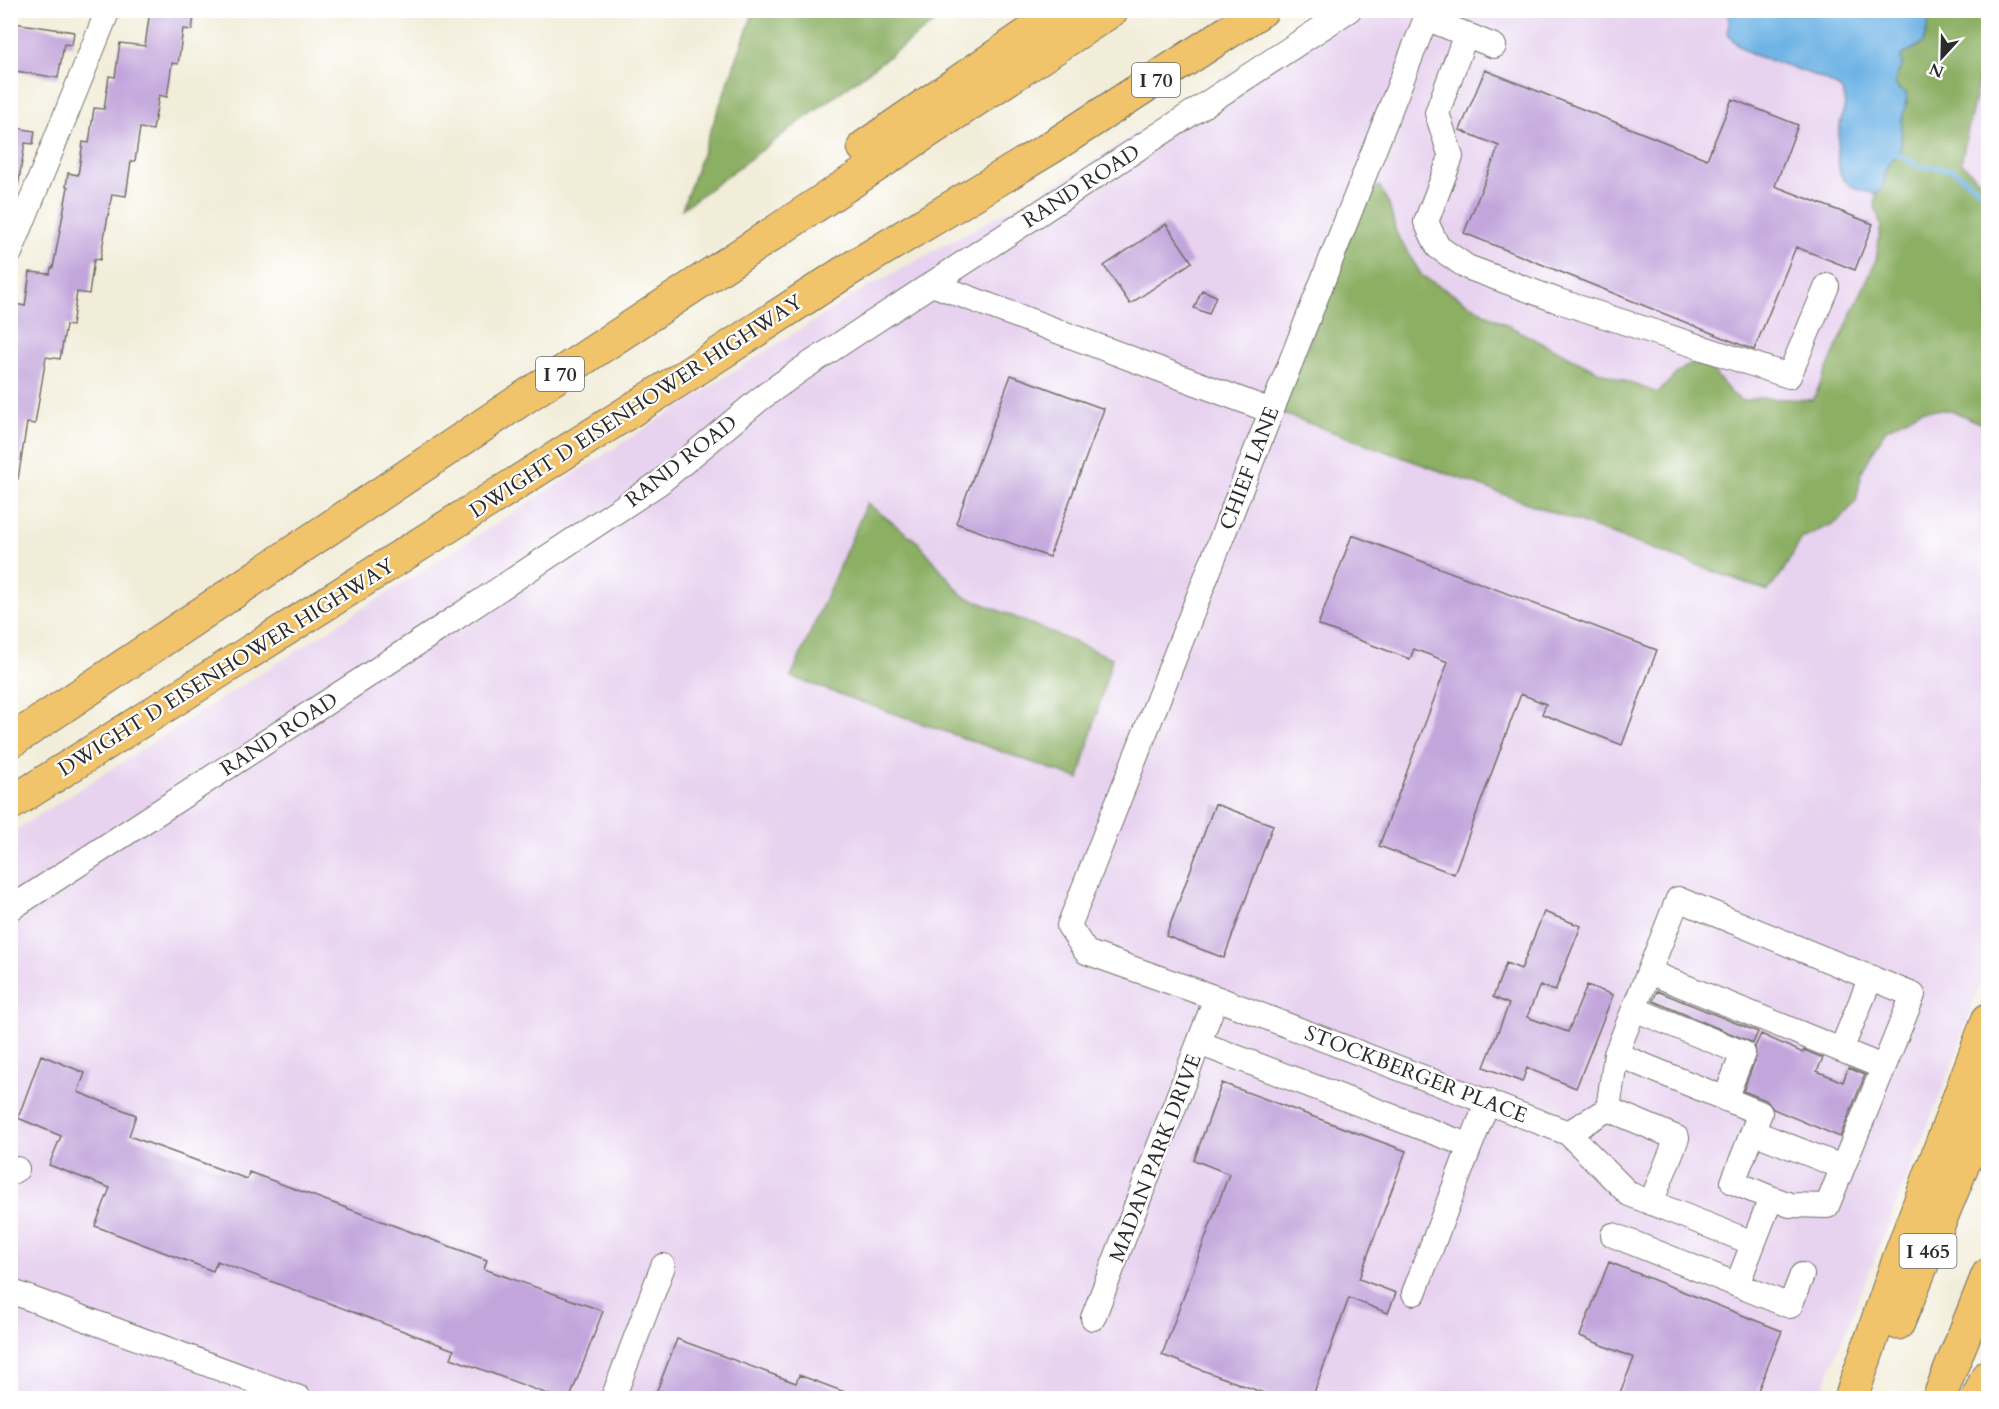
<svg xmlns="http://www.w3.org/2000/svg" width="1999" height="1409" font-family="Cardo,serif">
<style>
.built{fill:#e7d2ef}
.forest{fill:#8baf63;stroke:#5b6d47;stroke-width:1.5}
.water{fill:#70b4e5;stroke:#4e7088;stroke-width:1.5}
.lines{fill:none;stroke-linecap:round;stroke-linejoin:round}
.stream{stroke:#70b4e5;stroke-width:5}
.building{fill:#c2a5db}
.minor-casing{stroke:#716f68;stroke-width:26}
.highway-casing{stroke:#716f68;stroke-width:35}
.minor{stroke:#fff;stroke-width:24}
.highway{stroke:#f1c36a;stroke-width:33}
.labels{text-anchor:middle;stroke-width:4.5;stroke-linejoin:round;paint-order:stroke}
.shield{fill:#fff;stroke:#6b6b6b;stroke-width:1.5}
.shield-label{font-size:20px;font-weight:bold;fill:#2b2b2b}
.street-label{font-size:21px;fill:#2b2b2b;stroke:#fff}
</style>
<rect width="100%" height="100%" fill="#fff"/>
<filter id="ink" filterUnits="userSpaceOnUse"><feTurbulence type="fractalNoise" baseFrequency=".0167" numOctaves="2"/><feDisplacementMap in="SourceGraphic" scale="12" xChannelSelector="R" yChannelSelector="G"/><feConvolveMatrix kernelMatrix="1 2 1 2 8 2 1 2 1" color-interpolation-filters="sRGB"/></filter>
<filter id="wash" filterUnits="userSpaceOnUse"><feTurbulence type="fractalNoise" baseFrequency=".008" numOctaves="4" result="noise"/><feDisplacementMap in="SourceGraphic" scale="24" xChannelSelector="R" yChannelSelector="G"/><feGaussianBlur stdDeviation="1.35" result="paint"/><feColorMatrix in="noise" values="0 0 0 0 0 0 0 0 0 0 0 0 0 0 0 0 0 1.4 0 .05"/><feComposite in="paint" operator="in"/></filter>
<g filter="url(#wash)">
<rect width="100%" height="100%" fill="#f2edd9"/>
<path class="built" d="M 1323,11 L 1988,11 L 1988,960 L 1954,1060 L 1819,1398 L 11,1398 L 11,833 L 859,292 L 1070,176 Z"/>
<path class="forest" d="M 754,11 L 950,11 L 682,209 Z
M 1932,11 L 1988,11 L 1988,36 L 1961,162 L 1982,184 L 1988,198 L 1988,427 L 1951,410 L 1922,410 L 1886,429 L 1862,471 L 1856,501 L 1839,521 L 1802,538 L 1782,573 L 1768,591 L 1281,413 L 1363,203 L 1379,186 L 1389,204 L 1396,233 L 1422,276 L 1486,314 L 1538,341 L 1600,372 L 1658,393 L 1677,373 L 1693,362 L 1712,370 L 1730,392 L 1742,401 L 1758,398 L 1813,400 L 1876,260 L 1881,225 L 1875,206 L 1876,194 C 1886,188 1883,178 1886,169 C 1889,158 1898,154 1901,144 C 1903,138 1901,131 1902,125 C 1902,117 1905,108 1907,101 L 1895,84 L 1896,76 L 1902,66 L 1901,56 L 1923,43 Z
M 867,503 L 919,543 L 962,595 L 1112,658 L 1079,779 L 791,677 Z"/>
<path class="water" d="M 1728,11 L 1932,11 L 1923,43 L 1901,56 L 1902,66 L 1896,76 L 1895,84 L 1899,90 L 1906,93 C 1908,103 1903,111 1902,121 C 1900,132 1904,144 1897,154 C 1893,160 1888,161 1886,169 C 1883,179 1886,189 1876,194 C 1865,192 1854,189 1846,182 C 1834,172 1838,135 1841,120 C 1843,112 1848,101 1843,93 C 1836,78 1769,61 1751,54 C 1740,48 1733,42 1727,32 L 1729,23 Z"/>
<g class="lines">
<path class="stream" d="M 1895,150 L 1897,154 L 1920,167 L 1935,167 L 1955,171 L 1988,197"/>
</g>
<g id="blocks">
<path class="building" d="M 150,10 L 195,10 L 192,30 L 183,29 L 178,64 L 172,63 L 167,97 L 159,95 L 153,130 L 140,128 L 135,161 L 131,161 L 126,196 L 112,194 L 100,260 L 94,259 L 89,294 L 77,292 L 72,326 L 66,325 L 60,359 L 46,357 L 35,424 L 27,423 L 18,479 L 10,478 L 10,333 L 15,304 L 25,306 L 30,272 L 50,274 L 51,268 L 53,268 L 68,187 L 66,186 L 68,173 L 78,175 L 83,142 L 89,143 L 94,108 L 104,109 L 109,76 L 115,77 L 120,43 L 145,46 Z
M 14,23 L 74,32 L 72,45 L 64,44 L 58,78 L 10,70 L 10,48 Z
M 1485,70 L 1707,159 L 1732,99 L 1798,125 L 1775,186 L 1873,224 L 1855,270 L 1796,247 L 1754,350 L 1464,233 L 1499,146 L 1460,130 Z
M 10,127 L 35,131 L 33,144 L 25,143 L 18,186 L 10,185 Z
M 1166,224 L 1192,262 L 1130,304 L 1104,266 Z
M 1202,290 L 1216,296 L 1209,314 L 1194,308 Z
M 1011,375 L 1104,409 L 1049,557 L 956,523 Z
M 1352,535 L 1657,650 L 1622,745 L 1542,714 L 1546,704 L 1521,694 L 1454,874 L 1379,846 L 1448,662 L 1414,649 L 1410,659 L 1318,625 Z
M 1215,804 L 1273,825 L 1224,958 L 1166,936 Z
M 1544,912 L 1581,926 L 1555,991 L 1540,985 L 1527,1017 L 1568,1032 L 1587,985 L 1613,995 L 1576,1088 L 1527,1068 L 1522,1082 L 1484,1067 L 1509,1004 L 1493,997 L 1506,963 L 1521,969 Z
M 1657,991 L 1758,1032 L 1753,1043 L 1653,1001 Z
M 1761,1034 L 1803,1053 L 1804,1050 L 1823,1058 L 1817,1071 L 1843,1082 L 1848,1068 L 1865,1075 L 1840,1137 L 1773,1109 L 1766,1100 L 1743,1091 L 1756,1058 L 1755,1047 Z
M 41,1055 L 85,1073 L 78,1092 L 136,1115 L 129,1136 L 247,1179 L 249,1172 L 487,1260 L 484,1269 L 603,1311 L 570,1398 L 558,1398 L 451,1358 L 454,1350 L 217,1261 L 213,1271 L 95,1226 L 110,1188 L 49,1165 L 61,1136 L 18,1118 Z
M 1222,1083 L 1406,1151 L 1359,1279 L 1396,1293 L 1388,1313 L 1349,1298 L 1312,1398 L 1277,1398 L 1162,1355 L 1229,1174 L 1194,1160 Z
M 1609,1262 L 1782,1331 L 1755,1398 L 1627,1398 L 1619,1395 L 1634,1358 L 1580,1336 Z
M 677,1339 L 796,1383 L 799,1375 L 858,1397 L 858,1398 L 654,1398 Z"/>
</g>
</g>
<g filter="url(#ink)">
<use href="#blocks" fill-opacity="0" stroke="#716f68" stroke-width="1.5"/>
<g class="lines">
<defs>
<path id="minor" d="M 1423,10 L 1426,18 L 1069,926 L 1086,952 L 1216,998 L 1568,1133 L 1629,1194 L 1753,1243
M 1426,18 L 1494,46
M 1466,34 L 1437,113 L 1451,157 L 1426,222 L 1438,247 L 1467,267 L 1556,300 L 1789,376 L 1827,286
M 10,253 L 108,10
M 932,284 L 1271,411
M 10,909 L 433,633 L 659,483 L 760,399 L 799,371 L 1349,10
M 1649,972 L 1883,1067
M 1634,1009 L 1743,1053 L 1725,1099
M 1199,1043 L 1470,1146 L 1488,1101
M 1841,1050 L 1871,977
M 1608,1109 L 1616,1054
M 1753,1132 L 1842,1167
M 1568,1133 L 1608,1109 L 1677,1138 L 1651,1203
M 10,1173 L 17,1169
M 1613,1235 L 1790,1306 L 1802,1275
M 1737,1285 L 1771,1198 L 1790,1205 L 1827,1206 L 1913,995 L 1678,899 L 1616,1054 L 1760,1113 L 1733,1182 L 1771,1198
M 10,1291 L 299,1398
M 1414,1293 L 1470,1146
M 1093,1318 L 1216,998
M 613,1398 L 663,1266"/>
<path id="highway" d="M 864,147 L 1063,10
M 10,742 L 522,399 L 1112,10
M 10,804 L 701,366 L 845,272 L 1050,148 L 1262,10
M 1898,1323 L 1988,1103
M 1851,1398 L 1899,1259 L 1988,1020
M 1939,1398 L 1988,1275
M 1978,1398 L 1988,1376"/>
</defs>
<use href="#minor" class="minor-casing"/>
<use href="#highway" class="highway-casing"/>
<use href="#minor" class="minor"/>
<use href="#highway" class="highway"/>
</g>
</g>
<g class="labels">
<g class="shield">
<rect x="1132" y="63" width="48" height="34" rx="4.5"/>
<rect x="536" y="357" width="48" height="34" rx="4.5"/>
<rect x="1899.5" y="1234" width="57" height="34" rx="4.5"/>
</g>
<g class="shield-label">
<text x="1156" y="87">I 70</text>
<text x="560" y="381">I 70</text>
<text x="1928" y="1258">I 465</text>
</g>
<g class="street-label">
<text transform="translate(1081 186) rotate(-33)" y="7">RAND ROAD</text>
<text transform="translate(636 406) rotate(-33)" y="7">DWIGHT D EISENHOWER HIGHWAY</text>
<text transform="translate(681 461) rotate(-38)" y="7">RAND ROAD</text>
<text transform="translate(1249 468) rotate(-69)" y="7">CHIEF LANE</text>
<text transform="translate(226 667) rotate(-32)" y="7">DWIGHT D EISENHOWER HIGHWAY</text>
<text transform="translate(279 734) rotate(-33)" y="7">RAND ROAD</text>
<text transform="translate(1416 1074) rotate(21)" y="7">STOCKBERGER PLACE</text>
<text transform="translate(1155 1158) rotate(-69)" y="7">MADAN PARK DRIVE</text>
</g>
</g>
<rect width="1999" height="1409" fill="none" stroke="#fff" stroke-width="36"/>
<g transform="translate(1942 57) rotate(202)" stroke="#ffffff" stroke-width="4.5" paint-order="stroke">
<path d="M0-4.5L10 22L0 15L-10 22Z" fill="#2b2b2b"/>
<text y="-9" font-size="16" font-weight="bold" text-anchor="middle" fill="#2b2b2b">N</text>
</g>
</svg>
